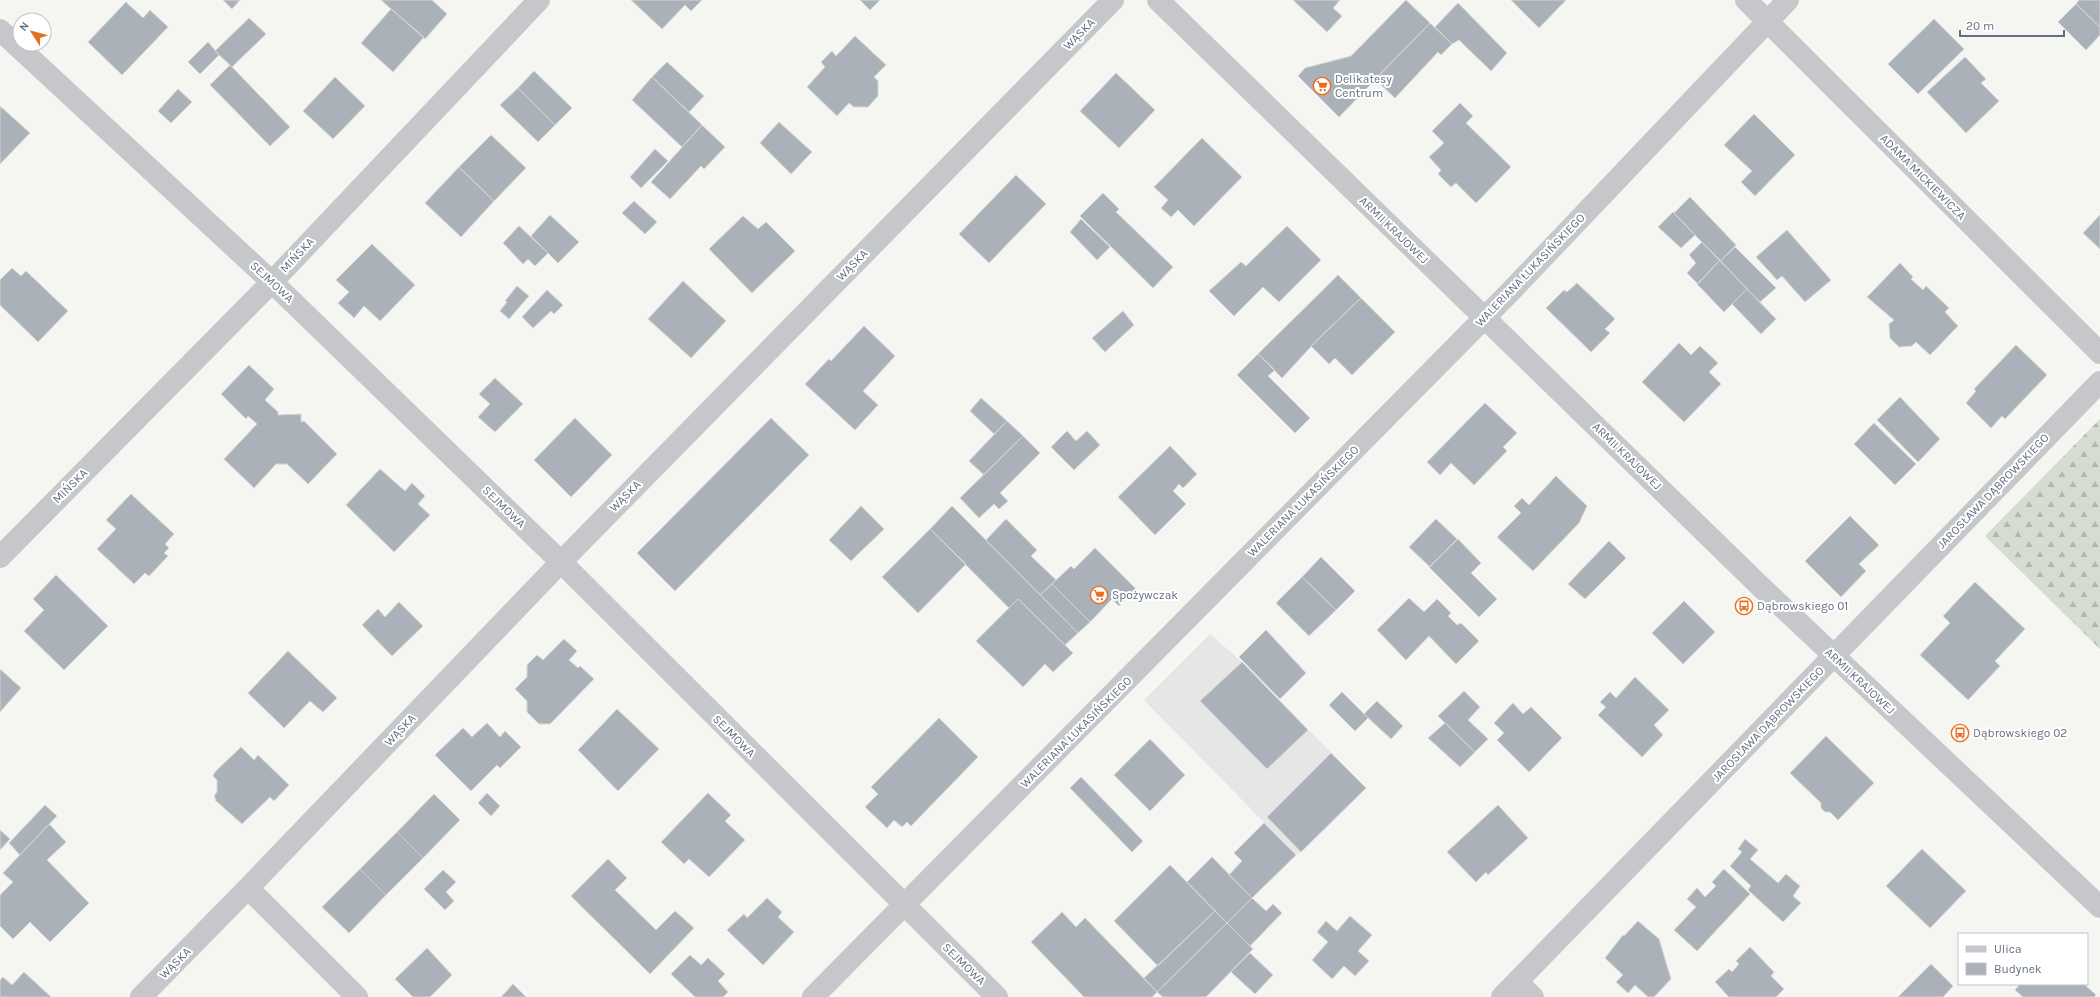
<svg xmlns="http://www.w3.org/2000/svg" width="2100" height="997" font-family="Karla,sans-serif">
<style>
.built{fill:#e5e6e5}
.forest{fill:url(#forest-firs)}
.building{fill:#aab1b8;stroke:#d6d7d4}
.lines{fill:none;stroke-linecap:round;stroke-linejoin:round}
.street{stroke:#c5c7cb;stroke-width:22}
.labels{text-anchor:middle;stroke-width:4;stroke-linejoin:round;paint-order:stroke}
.street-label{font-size:12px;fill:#637083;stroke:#fff}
.poi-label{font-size:12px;fill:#637083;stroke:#fff;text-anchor:start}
</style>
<defs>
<pattern id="forest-firs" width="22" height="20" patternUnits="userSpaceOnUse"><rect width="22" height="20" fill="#d5dcd2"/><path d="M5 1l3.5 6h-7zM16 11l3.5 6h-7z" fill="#b0b7b0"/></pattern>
</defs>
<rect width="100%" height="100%" fill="#f5f5f1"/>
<path class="built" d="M 1210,634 L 1242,662 L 1366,788 L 1301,852 L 1296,855 L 1144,700 Z"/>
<path class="forest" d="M 2100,419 L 2100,649 L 1985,536 Z"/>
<path class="building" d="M 223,0 L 240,0 L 232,9 Z
M 381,0 L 432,0 L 447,14 L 425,39 Z
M 631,0 L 702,0 L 691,11 L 685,5 L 662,29 Z
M 860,0 L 880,0 L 870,10 Z
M 1293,0 L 1340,0 L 1333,8 L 1342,16 L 1327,32 Z
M 1406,0 L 1430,23 L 1339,117 L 1298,76 L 1305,68 L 1351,56 Z
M 1511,0 L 1566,0 L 1539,28 Z
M 2079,0 L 2100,0 L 2100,27 L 2076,4 Z
M 126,2 L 143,18 L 150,10 L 168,27 L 122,75 L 88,42 Z
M 1458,3 L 1507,53 L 1491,71 L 1459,40 L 1452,44 L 1435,27 Z
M 2076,4 L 2100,27 L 2100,35 L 2086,50 L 2058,22 Z
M 391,9 L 424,37 L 393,72 L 361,43 Z
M 249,18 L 266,34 L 232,67 L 215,51 Z
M 1934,19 L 1964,49 L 1918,94 L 1888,64 Z
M 1430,23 L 1452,44 L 1441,55 L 1438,52 L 1395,98 L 1375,79 Z
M 855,36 L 886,65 L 874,77 L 878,81 L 878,96 L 868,107 L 854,107 L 849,103 L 837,116 L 807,87 L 825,67 L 821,62 L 832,51 L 836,56 Z
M 208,42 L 219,55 L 200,74 L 188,62 Z
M 1965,57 L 1986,79 L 1981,83 L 1999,101 L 1966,133 L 1927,92 Z
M 667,62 L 704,96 L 689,112 L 652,77 Z
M 230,65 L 290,127 L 270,146 L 210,85 Z
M 534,71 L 572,108 L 555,125 L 518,88 Z
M 1116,73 L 1155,110 L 1119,148 L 1080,111 Z
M 335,77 L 365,106 L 333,139 L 303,111 Z
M 652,77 L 702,125 L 682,147 L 632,100 Z
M 518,88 L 555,125 L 538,142 L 500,105 Z
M 178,89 L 192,102 L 171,123 L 158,111 Z
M 1460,103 L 1473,116 L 1466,123 L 1511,167 L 1476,203 L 1456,183 L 1451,187 L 1438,174 L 1441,170 L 1429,157 L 1444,143 L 1432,131 Z
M 0,106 L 30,133 L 0,164 Z
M 1754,114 L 1795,155 L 1755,196 L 1741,182 L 1752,171 L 1724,145 Z
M 779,122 L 812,152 L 791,174 L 760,143 Z
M 702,125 L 725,147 L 704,169 L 701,166 L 670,199 L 651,182 Z
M 491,135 L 526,168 L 494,201 L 459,167 Z
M 1202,138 L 1242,177 L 1194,226 L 1178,210 L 1171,217 L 1161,208 L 1168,200 L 1154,187 Z
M 655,149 L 668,161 L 641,188 L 630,177 Z
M 459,167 L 494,201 L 461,237 L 425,203 Z
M 1016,175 L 1046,204 L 989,263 L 959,234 Z
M 1103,193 L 1119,209 L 1116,212 L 1173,267 L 1153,288 L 1080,216 Z
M 1690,197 L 1736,245 L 1720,261 L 1674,213 Z
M 634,201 L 657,222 L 645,234 L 622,213 Z
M 1673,212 L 1695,235 L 1681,248 L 1658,227 Z
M 550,215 L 579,242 L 558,263 L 531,236 Z
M 2100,215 L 2100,249 L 2083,233 Z
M 743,216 L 758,229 L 766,222 L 795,251 L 752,293 L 709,249 Z
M 1081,219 L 1110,247 L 1097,260 L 1070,232 Z
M 519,226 L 548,253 L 535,266 L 528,259 L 523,264 L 503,243 Z
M 1287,226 L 1321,260 L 1279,302 L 1263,287 L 1234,316 L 1209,291 L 1241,262 L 1246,266 Z
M 1787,230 L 1831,280 L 1805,302 L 1782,276 L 1777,280 L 1756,257 Z
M 1702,242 L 1720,260 L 1698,284 L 1687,273 L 1696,263 L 1689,255 Z
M 372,244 L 415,285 L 380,321 L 364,306 L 354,318 L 338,303 L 349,292 L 336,280 Z
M 1735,247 L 1776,288 L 1760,302 L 1720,261 Z
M 1720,260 L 1747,289 L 1724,312 L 1697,284 Z
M 1900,263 L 1913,277 L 1911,279 L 1923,290 L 1926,286 L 1949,308 L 1945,312 L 1958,326 L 1930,355 L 1916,342 L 1912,346 L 1899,347 L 1890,338 L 1889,324 L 1894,320 L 1867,297 Z
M 12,268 L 21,276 L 26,271 L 68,311 L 38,342 L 0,305 L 0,280 Z
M 1338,275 L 1361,298 L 1318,339 L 1282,378 L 1258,354 Z
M 683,281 L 726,321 L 691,358 L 648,319 Z
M 1577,283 L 1615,319 L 1605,329 L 1610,333 L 1591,352 L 1546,308 L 1564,290 L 1567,292 Z
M 517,286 L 529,296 L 509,319 L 500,311 L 507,302 L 505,301 Z
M 1747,289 L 1776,319 L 1761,334 L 1732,304 Z
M 547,290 L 563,305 L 554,314 L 551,311 L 533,328 L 522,317 Z
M 1361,298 L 1395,332 L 1352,375 L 1335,358 L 1329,364 L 1311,346 Z
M 1123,311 L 1134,325 L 1105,352 L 1092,338 Z
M 864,326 L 895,356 L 863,391 L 878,405 L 855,430 L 805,384 L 829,359 L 831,361 Z
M 1679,343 L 1691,355 L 1700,346 L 1718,363 L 1709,372 L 1721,384 L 1684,422 L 1642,382 Z
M 2016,345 L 2047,375 L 2005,419 L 2002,416 L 1991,428 L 1966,403 L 1976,391 L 1974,389 Z
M 1258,354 L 1275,370 L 1268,376 L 1310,418 L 1295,433 L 1237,375 Z
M 249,365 L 274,389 L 265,400 L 278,412 L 278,415 L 301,414 L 301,422 L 304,421 L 337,454 L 308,484 L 287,464 L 276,464 L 254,488 L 224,459 L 257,424 L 248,416 L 246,419 L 221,394 Z
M 495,378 L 523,404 L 495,432 L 478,417 L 490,404 L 479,394 Z
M 1900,397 L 1940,439 L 1918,462 L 1877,420 Z
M 981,398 L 1007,421 L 994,434 L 970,411 Z
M 1485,403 L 1517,433 L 1503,447 L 1507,451 L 1474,485 L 1451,463 L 1440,475 L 1427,462 Z
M 575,418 L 612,455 L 571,497 L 534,460 Z
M 771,418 L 809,455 L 675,591 L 637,553 Z
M 1007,421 L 1023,436 L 984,475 L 969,461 Z
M 1874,423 L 1916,464 L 1895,485 L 1854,444 Z
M 1067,431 L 1076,441 L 1087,431 L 1100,445 L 1074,470 L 1051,447 Z
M 1023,436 L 1040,453 L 1000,493 L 1008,501 L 999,509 L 994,504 L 979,518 L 960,498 Z
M 1170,446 L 1197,474 L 1183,488 L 1179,484 L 1173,491 L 1186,504 L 1155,535 L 1118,497 Z
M 380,469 L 405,491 L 412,483 L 425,496 L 418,504 L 430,515 L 394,552 L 346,505 Z
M 1556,476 L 1587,506 L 1579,523 L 1533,571 L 1497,537 L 1521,513 L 1514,506 L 1522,498 L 1529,505 Z
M 131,494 L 174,534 L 165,544 L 169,548 L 164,553 L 168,556 L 149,576 L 145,573 L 134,584 L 97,549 L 116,529 L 106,520 Z
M 861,506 L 884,529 L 851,561 L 829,540 Z
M 952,506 L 1078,633 L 1065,645 L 1018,599 L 1009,608 L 930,529 Z
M 1850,516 L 1879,545 L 1859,564 L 1866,571 L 1841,597 L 1805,561 Z
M 1006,519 L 1037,550 L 1031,556 L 1056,580 L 1040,595 L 986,540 Z
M 1436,519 L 1457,539 L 1430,567 L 1409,547 Z
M 930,529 L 966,564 L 918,613 L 882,577 Z
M 1458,539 L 1481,563 L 1471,573 L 1497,599 L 1479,617 L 1429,567 Z
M 1609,541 L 1626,558 L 1585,599 L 1568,584 Z
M 1095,548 L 1136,589 L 1119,606 L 1112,599 L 1090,622 L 1052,584 L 1071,566 L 1074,569 Z
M 1321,557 L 1355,591 L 1336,610 L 1302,577 Z
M 56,575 L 108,626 L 64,670 L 24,631 L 44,610 L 33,599 Z
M 1302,577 L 1336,610 L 1309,636 L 1276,603 Z
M 1975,582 L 2025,629 L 1995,661 L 2000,666 L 1968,700 L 1920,655 L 1950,623 L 1943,616 Z
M 1052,584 L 1090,622 L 1078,633 L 1040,595 Z
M 1409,598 L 1424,612 L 1437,599 L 1451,613 L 1448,616 L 1457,625 L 1461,623 L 1479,641 L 1456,664 L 1429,636 L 1406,660 L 1377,630 Z
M 1018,599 L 1073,653 L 1053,672 L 1045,664 L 1023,687 L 976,641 Z
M 1684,601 L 1715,632 L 1683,664 L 1652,633 Z
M 399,602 L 423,626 L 392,656 L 362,625 L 378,609 L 385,617 Z
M 1266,630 L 1306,673 L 1280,699 L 1239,657 Z
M 564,639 L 577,651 L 569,660 L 578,668 L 580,666 L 594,679 L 550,724 L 539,724 L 527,712 L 527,701 L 515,689 L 527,677 L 527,665 L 537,655 L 543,660 Z
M 288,651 L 337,698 L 323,712 L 310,701 L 284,728 L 248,693 Z
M 1242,662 L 1308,730 L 1267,769 L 1200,701 Z
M 0,669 L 21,688 L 0,712 Z
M 1635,677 L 1669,710 L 1654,725 L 1663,735 L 1642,757 L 1598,715 L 1606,707 L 1600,702 L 1610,692 L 1616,698 Z
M 1464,691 L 1480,707 L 1468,720 L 1488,739 L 1475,752 L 1438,716 Z
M 1342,692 L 1368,718 L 1355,731 L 1329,705 Z
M 1377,701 L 1403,726 L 1391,739 L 1364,714 Z
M 1513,703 L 1523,714 L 1531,707 L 1562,738 L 1529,772 L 1497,740 L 1504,733 L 1494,723 Z
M 617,709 L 659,749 L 618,791 L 578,750 Z
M 939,718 L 978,757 L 911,826 L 907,822 L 902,827 L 894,820 L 887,828 L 865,807 L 878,794 L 871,787 Z
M 487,723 L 500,737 L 505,731 L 521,747 L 500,768 L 497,765 L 471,791 L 435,755 L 463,728 L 472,737 Z
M 1445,723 L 1475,752 L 1460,767 L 1428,738 Z
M 1826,736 L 1874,783 L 1838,820 L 1830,812 L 1825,812 L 1821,808 L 1821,803 L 1790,773 Z
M 1150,739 L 1185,775 L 1150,811 L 1114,775 Z
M 241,747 L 254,760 L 258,755 L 289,785 L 274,801 L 270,797 L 242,824 L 215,800 L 216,799 L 214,796 L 217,792 L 217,780 L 213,776 L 215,772 Z
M 1331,753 L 1366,788 L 1301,852 L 1267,817 Z
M 1081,777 L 1143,841 L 1132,852 L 1070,788 Z
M 487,793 L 500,806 L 491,816 L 478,803 Z
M 708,793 L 731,815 L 725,821 L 745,840 L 709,877 L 689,859 L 684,864 L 661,842 Z
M 434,794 L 460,820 L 423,858 L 397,832 Z
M 45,805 L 57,816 L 20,855 L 9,843 Z
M 1498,805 L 1528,838 L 1488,875 L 1486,872 L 1476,882 L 1447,852 Z
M 1264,823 L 1296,855 L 1252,898 L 1229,875 L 1242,861 L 1234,853 Z
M 49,824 L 66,842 L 47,860 L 89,903 L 50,942 L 30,922 L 13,939 L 0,926 L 0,895 L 13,882 L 3,873 Z
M 0,830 L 10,839 L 0,850 Z
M 397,832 L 423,858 L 386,895 L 360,869 Z
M 1745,839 L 1758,850 L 1750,859 L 1778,883 L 1786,874 L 1800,886 L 1793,896 L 1801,903 L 1783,922 L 1748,890 L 1751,886 L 1730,866 L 1742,852 L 1738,849 Z
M 1922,849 L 1966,891 L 1930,928 L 1886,886 Z
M 1212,857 L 1252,898 L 1227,923 L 1187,882 Z
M 608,859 L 627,878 L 615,890 L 656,930 L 675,911 L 694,928 L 650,974 L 571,896 Z
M 1170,865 L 1215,911 L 1158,966 L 1114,921 Z
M 360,869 L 386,895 L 349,933 L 322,907 Z
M 1724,869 L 1750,894 L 1697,951 L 1674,930 L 1696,907 L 1687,899 L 1697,888 L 1705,897 L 1716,886 L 1712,882 Z
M 443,870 L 456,882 L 446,892 L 454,901 L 445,910 L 424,889 Z
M 767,898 L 782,912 L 778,917 L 794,932 L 763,965 L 727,930 L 744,914 L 747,918 Z
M 1252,898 L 1266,911 L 1273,904 L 1282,913 L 1250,946 L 1227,923 Z
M 1215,911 L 1227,923 L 1157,992 L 1144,978 Z
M 1062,912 L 1076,927 L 1085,918 L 1157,992 L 1152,997 L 1084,997 L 1031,942 Z
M 1350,916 L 1372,935 L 1358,951 L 1369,961 L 1355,976 L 1344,966 L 1332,979 L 1312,960 L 1328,942 L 1317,932 L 1326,921 L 1337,931 Z
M 1638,921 L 1659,939 L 1671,979 L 1654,997 L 1648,997 L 1635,985 L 1628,993 L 1616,982 L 1623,975 L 1605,958 L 1623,935 L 1624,936 Z
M 1227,923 L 1253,949 L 1206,997 L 1163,997 L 1157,992 Z
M 1750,947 L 1774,972 L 1771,976 L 1784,989 L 1776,997 L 1729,997 L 1715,982 L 1729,969 L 1732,972 L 1739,964 L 1736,961 Z
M 427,948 L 452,975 L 430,997 L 413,997 L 395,979 Z
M 1250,953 L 1273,975 L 1255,994 L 1231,972 Z
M 690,955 L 701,965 L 708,958 L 725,974 L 718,981 L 728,992 L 723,997 L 695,997 L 671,974 Z
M 1931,964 L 1953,986 L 1943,997 L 1898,997 Z
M 24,972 L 51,997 L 0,997 L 0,980 L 3,977 L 12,985 Z
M 513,984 L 526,997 L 501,997 Z
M 2020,984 L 2084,984 L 2096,995 L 2094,997 L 2023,997 L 2015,990 Z"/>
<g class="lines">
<path class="street" d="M 1158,0 L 1759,585 L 2100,907
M 1746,0 L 2100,353
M 0,30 L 272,282 L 561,562 L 997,997
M 0,557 L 272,282 L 539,0
M 248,888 L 357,997
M 1517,982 L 1533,997
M 141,997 L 248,888 L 561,562 L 1113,0
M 813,997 L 1511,291 L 1788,0
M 1502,997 L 2100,382"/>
</g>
<defs>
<symbol id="supermarket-ring" viewBox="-11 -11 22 22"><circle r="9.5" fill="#fff" stroke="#e76e20" stroke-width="1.5"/><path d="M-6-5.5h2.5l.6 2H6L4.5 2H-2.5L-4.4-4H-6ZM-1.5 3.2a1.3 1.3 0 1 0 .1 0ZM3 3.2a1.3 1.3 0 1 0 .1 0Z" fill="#e76e20"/></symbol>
<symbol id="bus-ring" viewBox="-11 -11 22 22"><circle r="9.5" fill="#fff" stroke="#e76e20" stroke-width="1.5"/><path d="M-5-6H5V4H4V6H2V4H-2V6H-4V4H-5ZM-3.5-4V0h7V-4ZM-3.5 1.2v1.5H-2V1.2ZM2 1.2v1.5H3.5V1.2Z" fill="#e76e20"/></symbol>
</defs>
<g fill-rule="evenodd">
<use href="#supermarket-ring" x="1312" y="76" width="20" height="20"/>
<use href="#supermarket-ring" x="1089" y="585" width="20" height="20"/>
<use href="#bus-ring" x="1734" y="596" width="20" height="20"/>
<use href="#bus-ring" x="1950" y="723" width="20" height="20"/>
</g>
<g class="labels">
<g class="street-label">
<text transform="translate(1079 34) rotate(-45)" y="4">WĄSKA</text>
<text transform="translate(1923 177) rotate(45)" y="4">ADAMA MICKIEWICZA</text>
<text transform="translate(1394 230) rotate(44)" y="4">ARMII KRAJOWEJ</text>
<text transform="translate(297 255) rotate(-47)" y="4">MIŃSKA</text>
<text transform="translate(852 265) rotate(-45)" y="4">WĄSKA</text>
<text transform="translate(1530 270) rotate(-46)" y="4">WALERIANA ŁUKASIŃSKIEGO</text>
<text transform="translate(272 282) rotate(43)" y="4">SEJMOWA</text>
<text transform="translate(1627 456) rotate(44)" y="4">ARMII KRAJOWEJ</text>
<text transform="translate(70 486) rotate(-45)" y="4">MIŃSKA</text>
<text transform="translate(1993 491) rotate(-46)" y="4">JAROSŁAWA DĄBROWSKIEGO</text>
<text transform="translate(625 496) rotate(-45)" y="4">WĄSKA</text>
<text transform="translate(1303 501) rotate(-45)" y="4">WALERIANA ŁUKASIŃSKIEGO</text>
<text transform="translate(504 507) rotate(44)" y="4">SEJMOWA</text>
<text transform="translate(1860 681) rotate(43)" y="4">ARMII KRAJOWEJ</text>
<text transform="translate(1768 724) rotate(-46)" y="4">JAROSŁAWA DĄBROWSKIEGO</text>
<text transform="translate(400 730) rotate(-46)" y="4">WĄSKA</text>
<text transform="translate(1076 732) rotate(-45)" y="4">WALERIANA ŁUKASIŃSKIEGO</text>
<text transform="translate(734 736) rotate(45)" y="4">SEJMOWA</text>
<text transform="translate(175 963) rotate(-45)" y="4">WĄSKA</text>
<text transform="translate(964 964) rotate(44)" y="4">SEJMOWA</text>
</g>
<g class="poi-label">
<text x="1335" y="83">Delikatesy<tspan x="1335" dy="14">Centrum</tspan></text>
<text x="1112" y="599">Spożywczak</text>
<text x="1757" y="610">Dąbrowskiego 01</text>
<text x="1973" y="737">Dąbrowskiego 02</text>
</g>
</g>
<rect x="1958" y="933" width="130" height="52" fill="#ffffff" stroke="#c1c6cd"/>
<rect x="1966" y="946" width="20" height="6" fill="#c5c7cb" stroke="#c1c6cd"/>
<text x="1994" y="953" font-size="12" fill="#637083">Ulica</text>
<rect x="1966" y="963" width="20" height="12" fill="#aab1b8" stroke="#c1c6cd"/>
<text x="1994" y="973" font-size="12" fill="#637083">Budynek</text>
<g transform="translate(32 32) rotate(306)"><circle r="19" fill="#ffffff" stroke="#c1c6cd"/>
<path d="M0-3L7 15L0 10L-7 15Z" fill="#e76e20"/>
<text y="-6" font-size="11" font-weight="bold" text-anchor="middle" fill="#637083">N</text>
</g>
<path d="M1960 30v6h104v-6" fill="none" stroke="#637083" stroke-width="2"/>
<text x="1966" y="30" font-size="12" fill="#637083" stroke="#ffffff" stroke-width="3" paint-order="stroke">20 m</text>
</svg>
